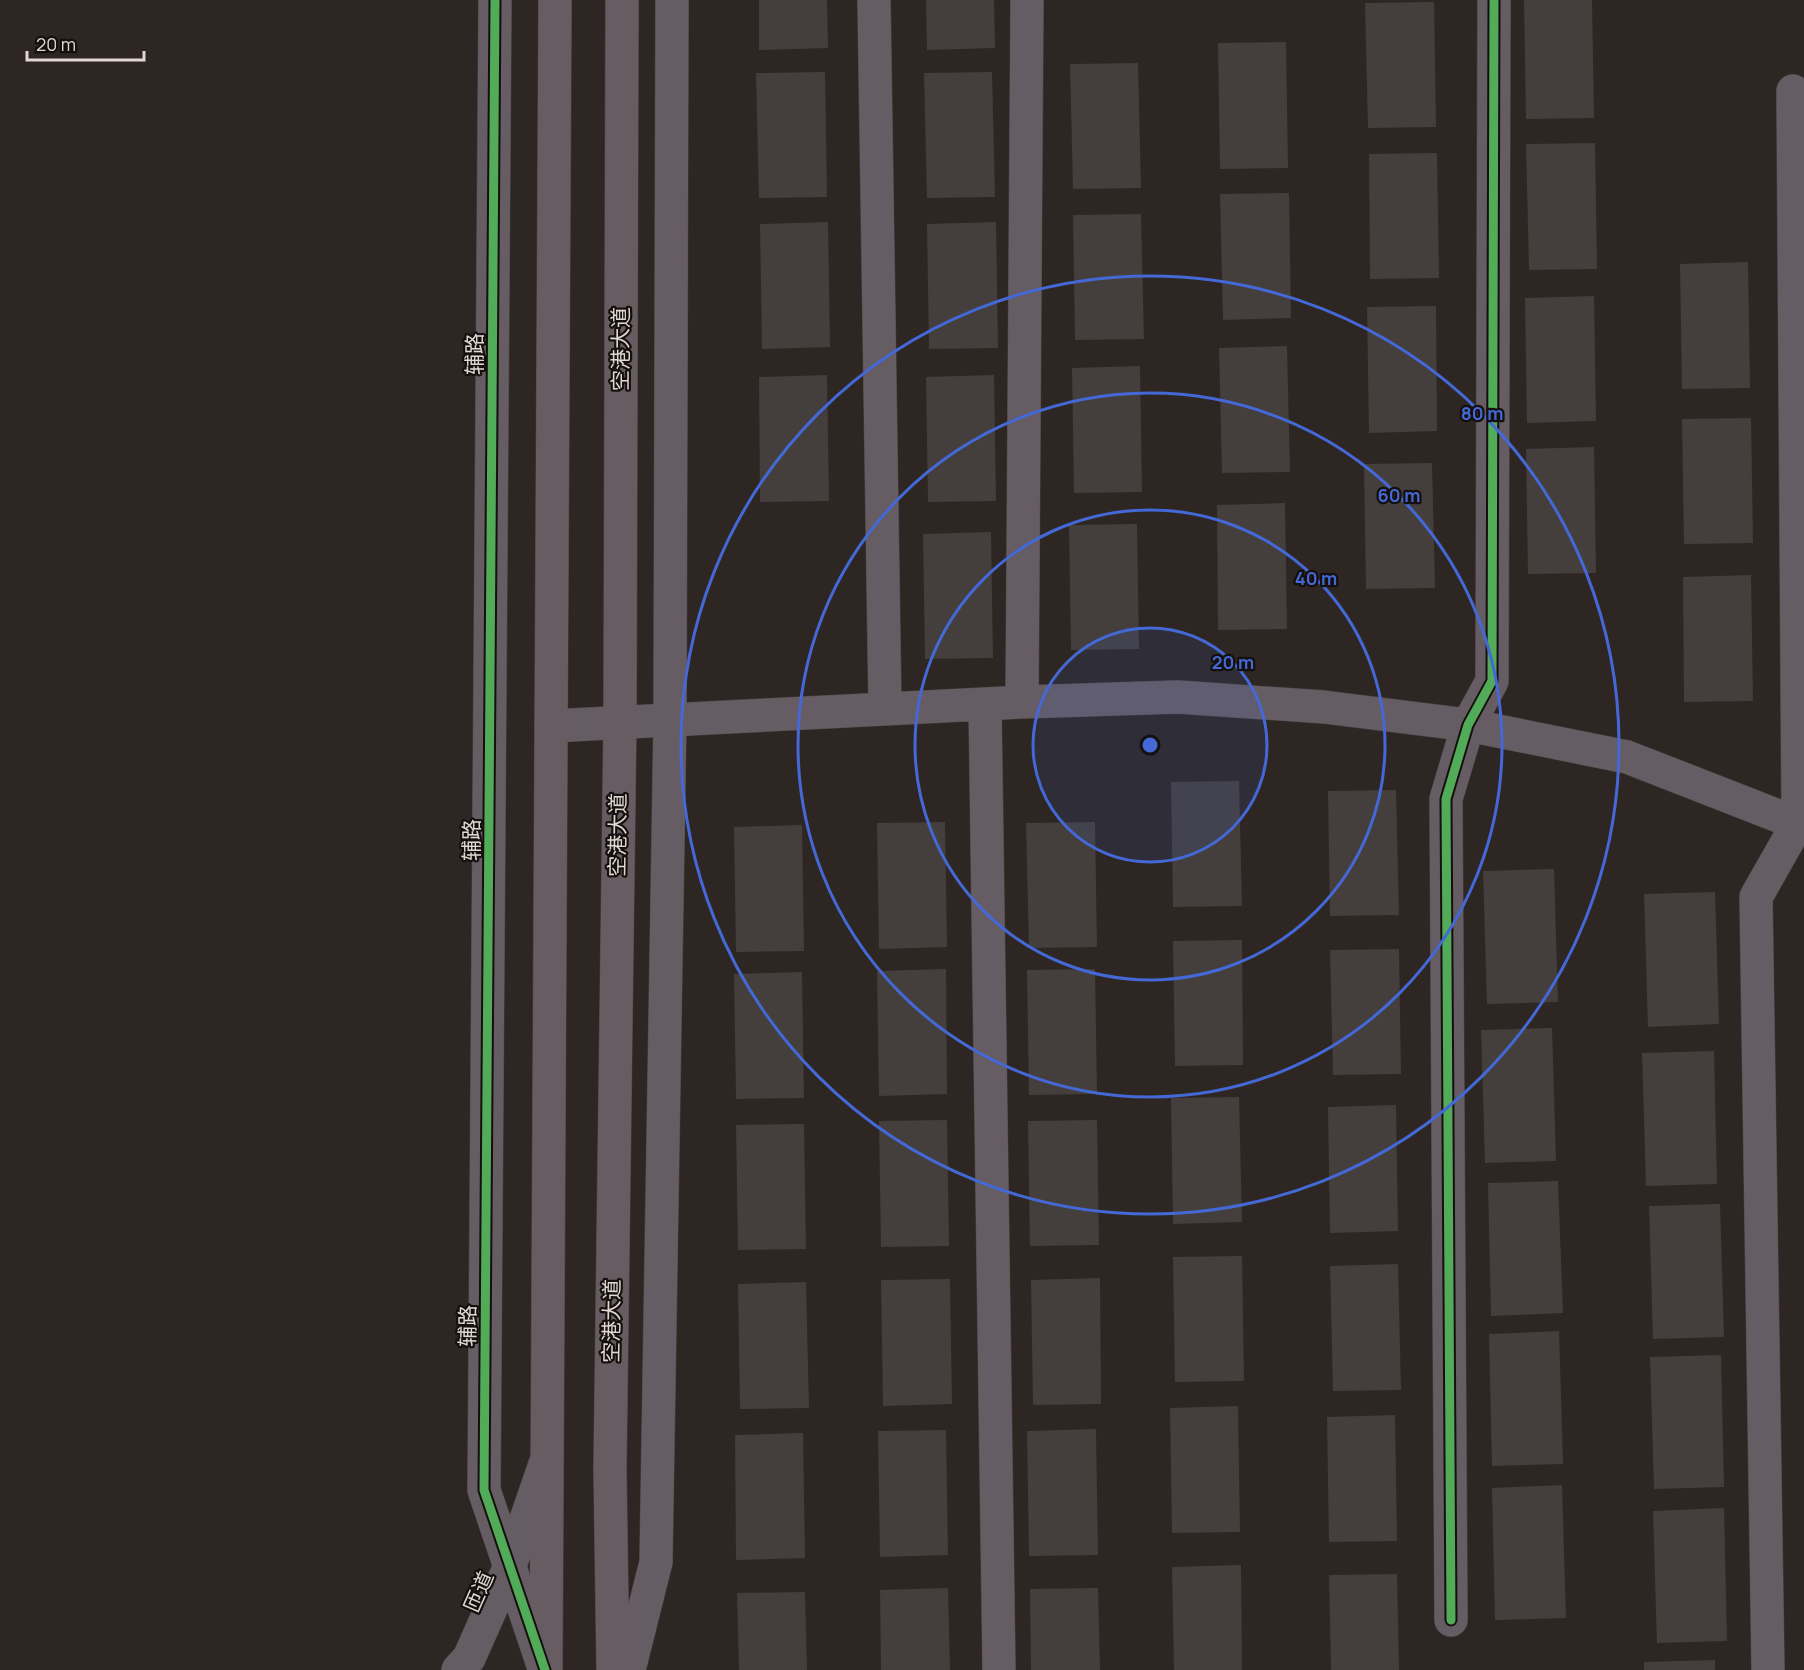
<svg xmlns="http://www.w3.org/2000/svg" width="1804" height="1670" font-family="Manrope,'Noto Sans SC',sans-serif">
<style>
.building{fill:#443e3d}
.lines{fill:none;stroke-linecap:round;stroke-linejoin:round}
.minor-casing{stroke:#494340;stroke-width:34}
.tertiary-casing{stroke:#494340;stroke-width:34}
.primary-casing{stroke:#494340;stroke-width:34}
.minor{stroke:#665c63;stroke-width:33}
.tertiary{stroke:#665c63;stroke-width:33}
.primary{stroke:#685c63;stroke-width:33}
.cycleway-casing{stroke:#15100d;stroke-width:13}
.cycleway{stroke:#51ab58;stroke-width:9}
.ring{fill:none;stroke:#4469d7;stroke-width:3}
.labels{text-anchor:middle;stroke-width:4.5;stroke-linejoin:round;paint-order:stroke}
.street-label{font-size:21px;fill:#e0d7d2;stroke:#15100d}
.centre{fill:#4469d7;stroke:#15100d;stroke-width:3}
.ring-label{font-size:18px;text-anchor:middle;font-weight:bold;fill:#4469d7;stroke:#15100d;stroke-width:4.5;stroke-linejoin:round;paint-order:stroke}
</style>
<rect width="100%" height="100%" fill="#2d2623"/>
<path class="building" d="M 759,0 L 827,0 L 828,48 L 759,50 Z
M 926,0 L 994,0 L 995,48 L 927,50 Z
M 1524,0 L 1592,0 L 1594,118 L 1526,119 Z
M 1434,2 L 1436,127 L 1368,128 L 1365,3 Z
M 1286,42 L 1288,168 L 1220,169 L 1218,43 Z
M 1138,63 L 1141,188 L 1073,189 L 1070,64 Z
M 825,72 L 827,197 L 759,198 L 756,73 Z
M 992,72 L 995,197 L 927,198 L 924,73 Z
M 1595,143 L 1597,269 L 1529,270 L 1526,144 Z
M 1437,153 L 1439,278 L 1370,279 L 1369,154 Z
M 1289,193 L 1291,318 L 1223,320 L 1220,194 Z
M 1141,214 L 1144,339 L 1075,340 L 1073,215 Z
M 828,222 L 830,347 L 762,349 L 760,224 Z
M 996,222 L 998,348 L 929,349 L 927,224 Z
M 1748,262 L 1750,388 L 1682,389 L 1680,264 Z
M 1594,296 L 1596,421 L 1527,423 L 1525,298 Z
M 1436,306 L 1437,431 L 1369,433 L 1367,307 Z
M 1287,346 L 1290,472 L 1222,473 L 1219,348 Z
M 1140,366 L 1142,492 L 1074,493 L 1072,368 Z
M 827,375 L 829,501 L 760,502 L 759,377 Z
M 994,375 L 996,501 L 928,502 L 926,377 Z
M 1751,418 L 1753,543 L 1684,544 L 1682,419 Z
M 1594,447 L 1596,573 L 1528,574 L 1526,449 Z
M 1432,463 L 1435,588 L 1366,589 L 1364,464 Z
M 1285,503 L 1287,629 L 1218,630 L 1217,505 Z
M 1137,524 L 1139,649 L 1071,650 L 1069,525 Z
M 991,532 L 993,658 L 925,659 L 923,534 Z
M 1751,575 L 1753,701 L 1684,702 L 1683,577 Z
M 1239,781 L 1242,906 L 1173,907 L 1171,782 Z
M 1396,790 L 1399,915 L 1330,916 L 1328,791 Z
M 945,822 L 947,947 L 879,949 L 877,823 Z
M 1095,822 L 1097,947 L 1029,948 L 1026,823 Z
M 802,825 L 804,951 L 736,952 L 734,827 Z
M 1554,869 L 1558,1002 L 1487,1004 L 1483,871 Z
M 1715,892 L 1719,1024 L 1648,1027 L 1644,894 Z
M 1242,940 L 1243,1065 L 1175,1066 L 1173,941 Z
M 1399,949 L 1401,1074 L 1333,1075 L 1330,950 Z
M 946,969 L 947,1094 L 879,1096 L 877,971 Z
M 1095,969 L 1097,1094 L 1029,1095 L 1027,970 Z
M 802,972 L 804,1098 L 736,1099 L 734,974 Z
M 1552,1028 L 1556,1161 L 1485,1163 L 1481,1030 Z
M 1714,1051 L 1717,1184 L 1646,1186 L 1642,1053 Z
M 1239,1097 L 1242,1222 L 1173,1224 L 1171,1098 Z
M 1396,1105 L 1398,1231 L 1330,1233 L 1328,1107 Z
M 947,1120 L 949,1246 L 881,1247 L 879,1121 Z
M 1097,1120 L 1099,1245 L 1030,1246 L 1028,1121 Z
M 804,1124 L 806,1249 L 738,1250 L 736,1125 Z
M 1558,1181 L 1563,1313 L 1491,1316 L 1488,1183 Z
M 1720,1204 L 1724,1337 L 1653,1339 L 1649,1206 Z
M 1242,1256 L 1244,1381 L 1175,1382 L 1173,1257 Z
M 1398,1264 L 1401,1390 L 1333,1391 L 1330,1266 Z
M 1100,1278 L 1101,1404 L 1033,1405 L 1031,1280 Z
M 950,1279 L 952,1404 L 883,1406 L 881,1280 Z
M 806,1282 L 809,1408 L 740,1409 L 738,1284 Z
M 1559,1331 L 1563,1464 L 1492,1466 L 1489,1334 Z
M 1721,1355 L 1724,1487 L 1654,1489 L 1650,1357 Z
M 1238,1406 L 1240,1532 L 1172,1533 L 1170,1408 Z
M 1395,1415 L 1397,1541 L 1329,1542 L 1327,1417 Z
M 1096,1429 L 1098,1555 L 1029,1556 L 1027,1431 Z
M 946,1430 L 948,1555 L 880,1557 L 878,1431 Z
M 803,1433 L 805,1558 L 736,1560 L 735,1435 Z
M 1562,1485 L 1566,1618 L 1495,1620 L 1492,1488 Z
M 1724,1508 L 1727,1641 L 1657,1643 L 1653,1511 Z
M 1241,1565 L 1242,1670 L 1174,1670 L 1172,1567 Z
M 1397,1574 L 1399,1670 L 1331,1670 L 1329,1575 Z
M 948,1588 L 950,1670 L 881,1670 L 880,1590 Z
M 1098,1588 L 1100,1670 L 1031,1670 L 1030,1589 Z
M 805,1592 L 807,1670 L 739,1670 L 737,1593 Z
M 1715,1660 L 1715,1670 L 1644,1670 L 1644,1662 Z"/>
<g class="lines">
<defs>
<path id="minor" d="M 874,0 L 885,708
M 1022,702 L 1027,0
M 985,704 L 999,1670
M 551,726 L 1022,702 L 1178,697 L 1324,707 L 1468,725 L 1627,757 L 1804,826
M 1451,1620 L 1446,799 L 1468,725 L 1492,681 L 1494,0
M 1768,1670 L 1756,897 L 1798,823 L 1793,91"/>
<path id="tertiary" d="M 495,0 L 484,1490 L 544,1668
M 458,1670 L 469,1658 L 510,1566 L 545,1464
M 629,1670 L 656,1562 L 670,719 L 672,0"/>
<path id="primary" d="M 546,1670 L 555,0
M 613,1670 L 610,1469 L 620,721 L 622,0"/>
</defs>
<use href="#minor" class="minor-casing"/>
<use href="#tertiary" class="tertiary-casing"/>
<use href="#primary" class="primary-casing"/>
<use href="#minor" class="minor"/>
<use href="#tertiary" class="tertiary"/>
<use href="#primary" class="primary"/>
<defs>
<path id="cycleway" d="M 495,0 L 484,1490 L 545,1670
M 1451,1620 L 1446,799 L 1468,725 L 1492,681 L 1494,0"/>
</defs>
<use href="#cycleway" class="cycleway-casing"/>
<use href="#cycleway" class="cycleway"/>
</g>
<circle cx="1150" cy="745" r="117" fill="#4469d7" fill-opacity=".12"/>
<g class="ring">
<circle cx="1150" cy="745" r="117"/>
<circle cx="1150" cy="745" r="235"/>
<circle cx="1150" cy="745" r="352"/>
<circle cx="1150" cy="745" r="469"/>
</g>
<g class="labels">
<g class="street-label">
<text transform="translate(621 349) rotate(-90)" y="7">空港大道</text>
<text transform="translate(475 354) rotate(-90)" y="7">辅路</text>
<text transform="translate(618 835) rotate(-89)" y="7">空港大道</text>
<text transform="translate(472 840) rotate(-90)" y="7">辅路</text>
<text transform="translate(612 1321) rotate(-89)" y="7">空港大道</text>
<text transform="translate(468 1326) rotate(-89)" y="7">辅路</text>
<text transform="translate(479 1592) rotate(-66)" y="7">匝道</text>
</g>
</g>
<circle cx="1150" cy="745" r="9" class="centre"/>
<g class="ring-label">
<text x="1482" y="420">80 m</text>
<text x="1399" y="502">60 m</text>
<text x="1316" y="585">40 m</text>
<text x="1233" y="669">20 m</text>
</g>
<path d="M27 51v9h117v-9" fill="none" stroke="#e0d7d2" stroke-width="3"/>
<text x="36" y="51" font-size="18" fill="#e0d7d2" stroke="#15100d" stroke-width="4.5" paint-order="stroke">20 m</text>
</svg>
